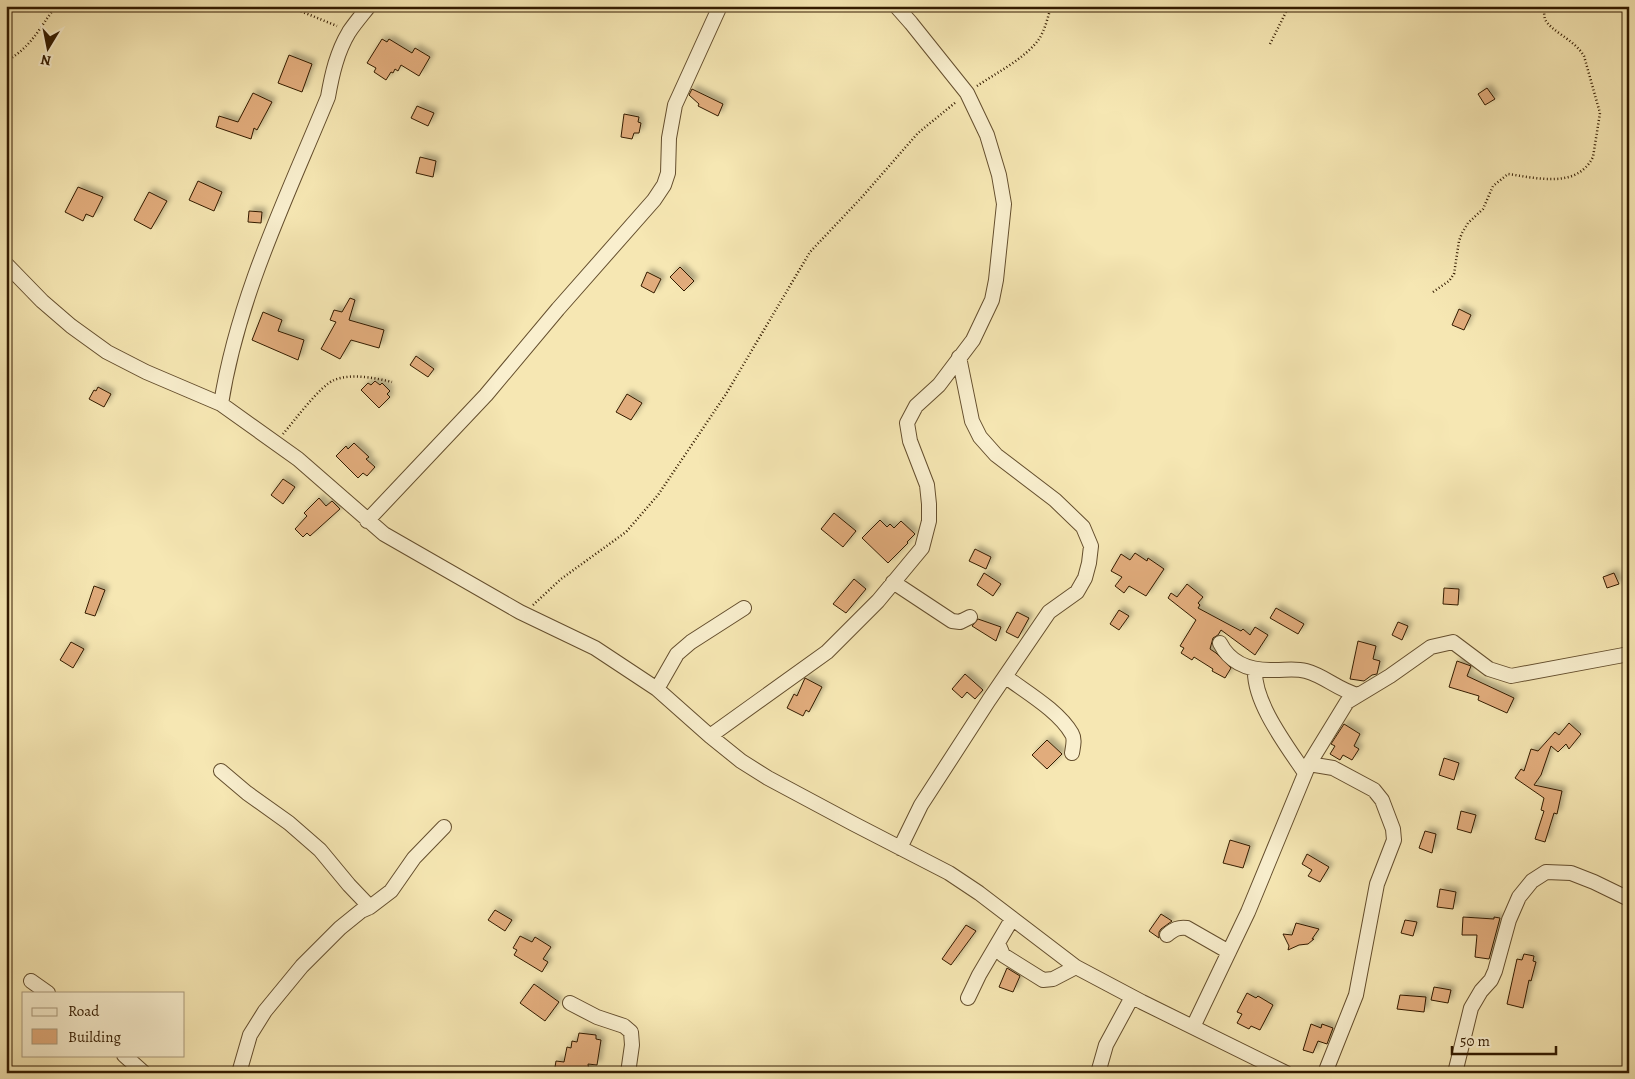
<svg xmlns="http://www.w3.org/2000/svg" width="1635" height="1079" font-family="Alegreya,serif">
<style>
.building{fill:#e1ac7b;stroke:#331b00;filter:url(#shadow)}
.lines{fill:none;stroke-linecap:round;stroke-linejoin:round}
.street-casing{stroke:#644e2d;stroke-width:16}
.path{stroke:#331b00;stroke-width:2.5;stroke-dasharray:1 2.5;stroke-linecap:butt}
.street{stroke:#f9efce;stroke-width:14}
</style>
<defs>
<filter id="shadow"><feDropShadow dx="4" dy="-4" stdDeviation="2.5" flood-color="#0004"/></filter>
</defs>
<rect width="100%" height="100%" fill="#f6e7b3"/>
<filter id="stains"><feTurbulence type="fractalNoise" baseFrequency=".004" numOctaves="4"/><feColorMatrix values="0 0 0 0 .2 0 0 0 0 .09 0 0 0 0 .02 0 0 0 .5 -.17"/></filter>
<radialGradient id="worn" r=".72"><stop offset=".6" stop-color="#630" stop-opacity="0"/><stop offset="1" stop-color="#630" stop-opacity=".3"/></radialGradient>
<path class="building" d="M 382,39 L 387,42 L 389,39 L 412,53 L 415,48 L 430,57 L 419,76 L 401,65 L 398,71 L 395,69 L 393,73 L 391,72 L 386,80 L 374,72 L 376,68 L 367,63 Z
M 289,55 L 312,64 L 302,92 L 278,83 Z
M 1487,88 L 1495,99 L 1485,105 L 1478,94 Z
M 692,89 L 723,104 L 718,116 L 698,106 L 699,104 L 689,95 Z
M 253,93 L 272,102 L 257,130 L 254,128 L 251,139 L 216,127 L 219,116 L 238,122 Z
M 417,106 L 434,113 L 428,126 L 411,118 Z
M 624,114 L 639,117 L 638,122 L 641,123 L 639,133 L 634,133 L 632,139 L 621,137 Z
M 420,157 L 436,161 L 433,177 L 416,173 Z
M 198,181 L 222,192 L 214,211 L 189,200 Z
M 78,187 L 103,197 L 93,217 L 86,214 L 83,221 L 65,212 Z
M 149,192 L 167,201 L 151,229 L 134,220 Z
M 249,211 L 262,212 L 261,223 L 248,222 Z
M 680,267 L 694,281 L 684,291 L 670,277 Z
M 647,272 L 661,279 L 654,293 L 641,286 Z
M 350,298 L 355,300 L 349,320 L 384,330 L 379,348 L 351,340 L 340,359 L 321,349 L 336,322 L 330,320 L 334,310 L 342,312 Z
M 1459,309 L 1471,315 L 1464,330 L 1452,325 Z
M 263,312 L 282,320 L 278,331 L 304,340 L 298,360 L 252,340 Z
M 416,356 L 434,369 L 428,377 L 410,365 Z
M 375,381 L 380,385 L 382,383 L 390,391 L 387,394 L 390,397 L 379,408 L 361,390 L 368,383 L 371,385 Z
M 98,387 L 111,394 L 104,407 L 89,399 L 94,390 L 96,391 Z
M 627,394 L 642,403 L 631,420 L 616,412 Z
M 354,443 L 369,457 L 366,459 L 375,467 L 367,476 L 363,473 L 358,478 L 336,456 L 346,446 L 348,449 Z
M 283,479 L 295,487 L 283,504 L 271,495 Z
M 319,498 L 326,506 L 332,501 L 340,509 L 310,536 L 307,533 L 303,537 L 295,529 L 307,516 L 304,513 Z
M 834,513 L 856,531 L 843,547 L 821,529 Z
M 880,520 L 887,527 L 890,524 L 894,528 L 901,521 L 915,534 L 907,542 L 908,543 L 888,563 L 862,538 Z
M 975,549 L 991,557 L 986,569 L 969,561 Z
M 1135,553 L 1147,561 L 1148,558 L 1164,569 L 1146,596 L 1129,586 L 1124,593 L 1115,586 L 1122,577 L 1111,571 L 1121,554 L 1130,560 Z
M 984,573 L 1001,584 L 993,596 L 977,585 Z
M 1614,573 L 1619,584 L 1607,588 L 1603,577 Z
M 854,579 L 866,589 L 846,613 L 833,604 Z
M 1187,584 L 1203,597 L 1198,603 L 1200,605 L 1198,608 L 1241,631 L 1243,629 L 1250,635 L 1255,627 L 1268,635 L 1255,655 L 1221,630 L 1218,635 L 1213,638 L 1210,649 L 1216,653 L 1231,668 L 1225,678 L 1212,671 L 1213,669 L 1194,657 L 1192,660 L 1181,653 L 1184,648 L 1180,646 L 1196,620 L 1168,598 L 1171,593 L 1177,597 Z
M 94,586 L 105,590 L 95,616 L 85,613 Z
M 1444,588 L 1459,589 L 1458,605 L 1443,604 Z
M 1276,608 L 1304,624 L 1298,634 L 1270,618 Z
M 1119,610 L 1129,616 L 1119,630 L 1110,624 Z
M 1017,612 L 1029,618 L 1018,638 L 1006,632 Z
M 978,619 L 1001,627 L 996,641 L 972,626 Z
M 1398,622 L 1408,626 L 1402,640 L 1392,635 Z
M 1358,641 L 1376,646 L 1373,659 L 1380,661 L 1377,674 L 1372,675 L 1364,681 L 1350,679 Z
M 71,642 L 84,649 L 73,668 L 60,660 Z
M 1457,661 L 1471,666 L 1467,676 L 1514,698 L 1507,713 L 1478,700 L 1479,696 L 1449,687 Z
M 965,674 L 983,690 L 975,699 L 967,692 L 962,698 L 952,689 Z
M 805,678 L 822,687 L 809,712 L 806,710 L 803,716 L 787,708 L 794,694 L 797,696 Z
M 1569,723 L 1581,734 L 1569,749 L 1566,744 L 1558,752 L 1551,746 L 1541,775 L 1534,785 L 1562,791 L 1557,814 L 1554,813 L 1545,842 L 1535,839 L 1544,811 L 1541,810 L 1544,798 L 1515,778 L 1521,769 L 1524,771 L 1531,749 L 1538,751 L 1555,732 L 1559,735 Z
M 1344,724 L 1360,734 L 1354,746 L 1359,749 L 1352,760 L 1343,755 L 1340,760 L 1330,754 L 1335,746 L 1331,744 Z
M 1047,740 L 1062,754 L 1047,769 L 1032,755 Z
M 1444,758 L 1459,763 L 1454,780 L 1439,775 Z
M 1461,811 L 1476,815 L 1471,833 L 1457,829 Z
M 1425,831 L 1436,834 L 1432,853 L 1419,848 Z
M 1230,840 L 1250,846 L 1243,868 L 1223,863 Z
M 1307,854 L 1329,867 L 1320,882 L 1308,876 L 1312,870 L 1302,864 Z
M 1440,889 L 1456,892 L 1453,909 L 1437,907 Z
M 495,910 L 512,920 L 505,931 L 488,920 Z
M 1161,914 L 1172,921 L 1161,929 L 1159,932 L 1159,938 L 1149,931 Z
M 1463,917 L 1494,919 L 1494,917 L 1500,918 L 1489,959 L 1475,957 L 1477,935 L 1462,935 Z
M 1405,920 L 1417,922 L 1413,936 L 1401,933 Z
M 1296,923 L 1319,929 L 1312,939 L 1314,939 L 1308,944 L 1299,945 L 1288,950 L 1289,946 L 1283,934 L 1292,935 Z
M 966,925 L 976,931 L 951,965 L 942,959 Z
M 520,936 L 532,942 L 535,937 L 551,947 L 543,959 L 548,962 L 542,972 L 514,955 L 517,950 L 513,948 Z
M 1524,954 L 1534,956 L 1533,961 L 1536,962 L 1531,981 L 1529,980 L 1523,1008 L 1507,1004 L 1517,959 L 1522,960 Z
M 1007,968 L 1020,976 L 1013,992 L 999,987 Z
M 534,984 L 559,1002 L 545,1021 L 520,1003 Z
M 1434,987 L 1451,990 L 1448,1003 L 1431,1000 Z
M 1247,993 L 1256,998 L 1258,996 L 1273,1005 L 1260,1030 L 1251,1026 L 1249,1029 L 1237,1023 L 1242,1014 L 1237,1012 Z
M 1400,995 L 1426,997 L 1424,1012 L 1397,1009 Z
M 1311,1024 L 1321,1028 L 1322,1024 L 1333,1028 L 1327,1044 L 1318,1041 L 1313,1053 L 1303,1050 Z
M 579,1033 L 596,1035 L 596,1039 L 601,1040 L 597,1065 L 588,1064 L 589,1073 L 554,1073 L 556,1061 L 564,1062 L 567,1047 L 571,1048 L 572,1041 L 577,1042 Z"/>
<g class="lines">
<defs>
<path id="street" d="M 6,264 L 42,301 L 71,326 L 107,352 L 146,372 L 221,404 L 298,459 L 384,534 L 520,612 L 595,648 L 657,689 L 710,736 L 741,761 L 768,778 L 854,824 L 949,873 L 979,893 L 1076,967 L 1142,1002 L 1286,1073
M 221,404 C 238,296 287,197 328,97 C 332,74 337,52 349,32 C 355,23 362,15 369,6
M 367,521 L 486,395 L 558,309 L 654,200 L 664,185 L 668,173 L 669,138 L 675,105 L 720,6
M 893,582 L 952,621 L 960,622 L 970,617
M 1220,643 C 1231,665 1252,671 1275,670 C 1286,670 1295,668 1306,671 C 1325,676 1338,690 1358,695
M 1255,669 C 1253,702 1287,746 1305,773
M 1006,677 C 1026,692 1059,711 1072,734 C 1075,739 1073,747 1072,753
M 657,689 L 677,654 L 691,642 L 744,608
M 710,736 L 827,652 L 878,601 L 922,548 L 929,521 L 929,504 L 927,485 L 910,441 L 907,423 L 916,406 L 939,385 L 973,340 L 992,300 L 996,280 L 1004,204 L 999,175 L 987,135 L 967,93 L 911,23 L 896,6
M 1309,764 L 1333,768 L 1374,790 L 1382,800 L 1393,829 L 1394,840 L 1377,884 L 1356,995 L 1325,1073
M 221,771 L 247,793 L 289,823 L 320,850 L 349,885 L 370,907
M 900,848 L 921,805 L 989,700 L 1049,612 L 1077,592 L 1085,578 L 1089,563 L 1091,546 L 1083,527 L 1055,500 L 996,455 L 980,437 L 972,421 L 959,357
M 1167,935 C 1174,929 1178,927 1187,928 L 1229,952
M 998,943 L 1003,955 L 1043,980 L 1053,979 L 1076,967
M 31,981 L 48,993
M 968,998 L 979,975 L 1012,919
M 570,1003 L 597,1017 L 624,1026 L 631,1032 L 632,1045 L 628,1073
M 1193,1027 L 1248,912 L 1309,764 L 1347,702 L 1390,676 L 1431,647 L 1453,642 L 1489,669 L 1511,676 L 1629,654
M 124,1055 L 144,1073
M 239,1073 L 250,1035 L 265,1011 L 302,966 L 340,928 L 361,911 L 370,907 L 391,891 L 414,858 L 444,827
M 1098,1073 L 1106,1045 L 1132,997
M 1455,1073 L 1471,1008 L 1481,991 L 1491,980 L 1495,971 L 1509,920 L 1519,897 L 1532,881 L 1546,872 L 1571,873 L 1594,882 L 1629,899"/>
</defs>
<use href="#street" class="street-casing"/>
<path class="path" d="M 288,6 L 337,26
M 1270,44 L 1289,6
M 6,61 C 31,48 40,27 56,6
M 977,86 C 996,73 1026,58 1039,39 C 1045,30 1048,17 1051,6
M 1433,292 L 1449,281 L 1454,274 L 1459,241 L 1462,233 L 1468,223 L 1483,209 L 1493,186 L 1508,174 C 1537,178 1577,189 1593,157 L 1600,113 L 1584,56 C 1574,39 1550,31 1545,19 C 1544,15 1544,10 1543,6
M 283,434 C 295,420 319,387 334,380 C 352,373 375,378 392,382
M 533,605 L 561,579 L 626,532 L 658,495 L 726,394 L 810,252 L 862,197 L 918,133 L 956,102"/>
<use href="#street" class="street"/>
</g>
<rect width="1635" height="1079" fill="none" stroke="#f6e7b3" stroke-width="25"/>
<rect x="8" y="8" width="1620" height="1064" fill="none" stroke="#331b00" stroke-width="2.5"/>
<rect x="12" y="12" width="1610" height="1054" fill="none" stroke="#331b00"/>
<rect x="22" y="992" width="162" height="65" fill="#f9efce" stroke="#aa9a7c"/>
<rect x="32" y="1008" width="25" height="8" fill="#f9efce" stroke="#aa9a7c"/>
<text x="68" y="1016" font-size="15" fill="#331b00">Road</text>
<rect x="32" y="1029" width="25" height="15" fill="#e1ac7b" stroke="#aa9a7c"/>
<text x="68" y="1042" font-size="15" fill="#331b00">Building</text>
<g transform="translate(48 48) rotate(190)" stroke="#f9efce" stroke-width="4" paint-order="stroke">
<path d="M0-4L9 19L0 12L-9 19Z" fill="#331b00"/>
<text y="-8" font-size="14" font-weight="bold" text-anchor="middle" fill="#331b00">N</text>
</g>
<path d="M1452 1046v8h104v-8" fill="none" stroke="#331b00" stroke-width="2.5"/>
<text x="1460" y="1046" font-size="15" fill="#331b00" stroke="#f9efce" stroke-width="4" paint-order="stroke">50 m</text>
<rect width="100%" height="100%" filter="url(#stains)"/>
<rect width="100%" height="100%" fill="url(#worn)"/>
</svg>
